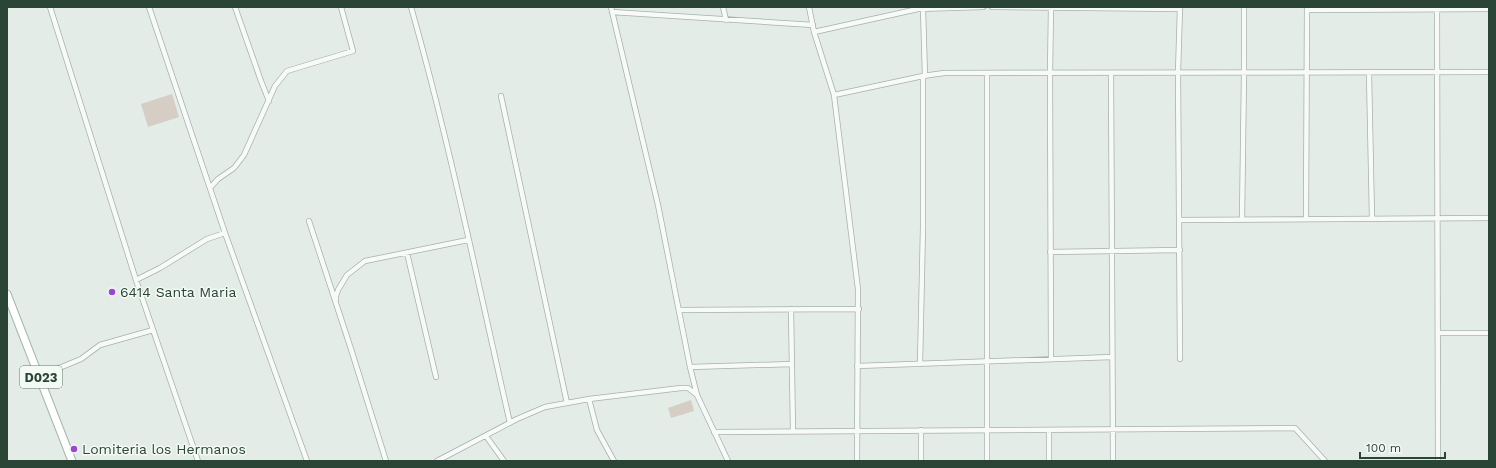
<svg xmlns="http://www.w3.org/2000/svg" width="1496" height="468" font-family="'Work Sans',sans-serif">
<style>
.green{fill:#d6cdc4}
.lines{fill:none;stroke-linecap:round;stroke-linejoin:round}
.minor-casing{stroke:#a4b3aa;stroke-width:6}
.primary-casing{stroke:#a2b8aa;stroke-width:9}
.minor{stroke:#f7faf8;stroke-width:4.5}
.primary{stroke:#fff;stroke-width:7}
.poi-dot{fill:#9b45d4;stroke:#f3f9f5;stroke-width:1.5}
.labels{text-anchor:middle;stroke-width:3;stroke-linejoin:round;paint-order:stroke}
.shield{fill:#f3f9f5;stroke:#667b6f;stroke-width:1}
.shield-label{font-size:13px;font-weight:bold;fill:#2a4535}
.poi-label{font-size:14px;fill:#2a4535;stroke:#f3f9f5;text-anchor:start}
</style>
<rect width="100%" height="100%" fill="#e3ece7"/>
<path class="green" d="M 172,94 L 179,117 L 148,127 L 141,104 Z
M 691,400 L 694,411 L 671,418 L 668,408 Z"/>
<g class="lines">
<defs>
<path id="minor" d="M 50,7 L 136,280 L 198,461
M 149,7 L 225,233 L 307,461
M 235,7 L 261,81 L 269,101
M 411,7 C 450,144 478,284 510,423
M 611,7 L 658,205 L 690,367 L 697,395 L 728,461
M 723,7 L 726,20
M 809,7 L 814,32 L 834,95 L 858,289 L 857,461
M 992,7 L 1180,9
M 1180,7 L 1178,73 L 1180,359
M 1437,7 L 1438,461
M 923,9 L 925,76
M 1307,10 L 1489,9
M 612,12 L 813,25
M 814,32 L 918,9 L 983,7
M 987,73 L 987,461
M 1111,73 L 1113,461
M 1369,73 L 1372,219
M 834,95 L 923,76 L 944,73 L 1489,72
M 501,96 L 567,403
M 210,188 L 218,179 L 234,168 L 244,155 L 275,86 L 287,71 L 353,51 L 341,7
M 1306,219 L 1307,7
M 1180,220 L 1489,218
M 1242,220 L 1244,73 L 1244,7
M 309,221 L 351,349 L 386,461
M 1050,252 L 1180,250
M 407,253 L 436,377
M 136,280 L 160,268 L 207,239 L 225,233
M 336,300 L 336,296 L 338,290 L 347,275 L 365,261 L 468,240
M 791,309 L 793,431
M 679,310 L 859,309
M 1438,333 L 1489,333
M 1051,359 L 1050,73 L 1051,7
M 920,364 L 923,227 L 923,76
M 857,366 L 1112,357
M 690,367 L 792,364
M 40,376 L 81,359 L 100,345 L 153,330
M 589,399 L 597,430 L 614,461
M 714,432 L 1295,428 L 1325,461
M 486,436 L 504,461
M 437,461 L 517,419 L 545,407 L 589,399 L 681,388 L 688,388 L 697,395
M 921,461 L 921,430
M 1049,461 L 1049,430"/>
<path id="primary" d="M 7,294 L 72,461"/>
</defs>
<use href="#minor" class="minor-casing"/>
<use href="#primary" class="primary-casing"/>
<use href="#minor" class="minor"/>
<use href="#primary" class="primary"/>
</g>
<g class="poi-dot">
<circle cx="112" cy="292" r="4"/>
<circle cx="74" cy="449" r="4"/>
</g>
<g class="labels">
<rect class="shield" x="20" y="366" width="42" height="22" rx="3"/>
<g class="shield-label">
<text x="41" y="382">D023</text>
</g>
<g class="poi-label">
<text x="120" y="297">6414 Santa Maria</text>
<text x="82" y="454">Lomiteria los Hermanos</text>
</g>
</g>
<rect width="1496" height="468" fill="none" stroke="#2a4535" stroke-width="16"/>
<path d="M1360 452v6h85v-6" fill="none" stroke="#2a4535" stroke-width="2"/>
<text x="1366" y="452" font-size="12" fill="#2a4535" stroke="#f3f9f5" stroke-width="3" paint-order="stroke">100 m</text>
</svg>
